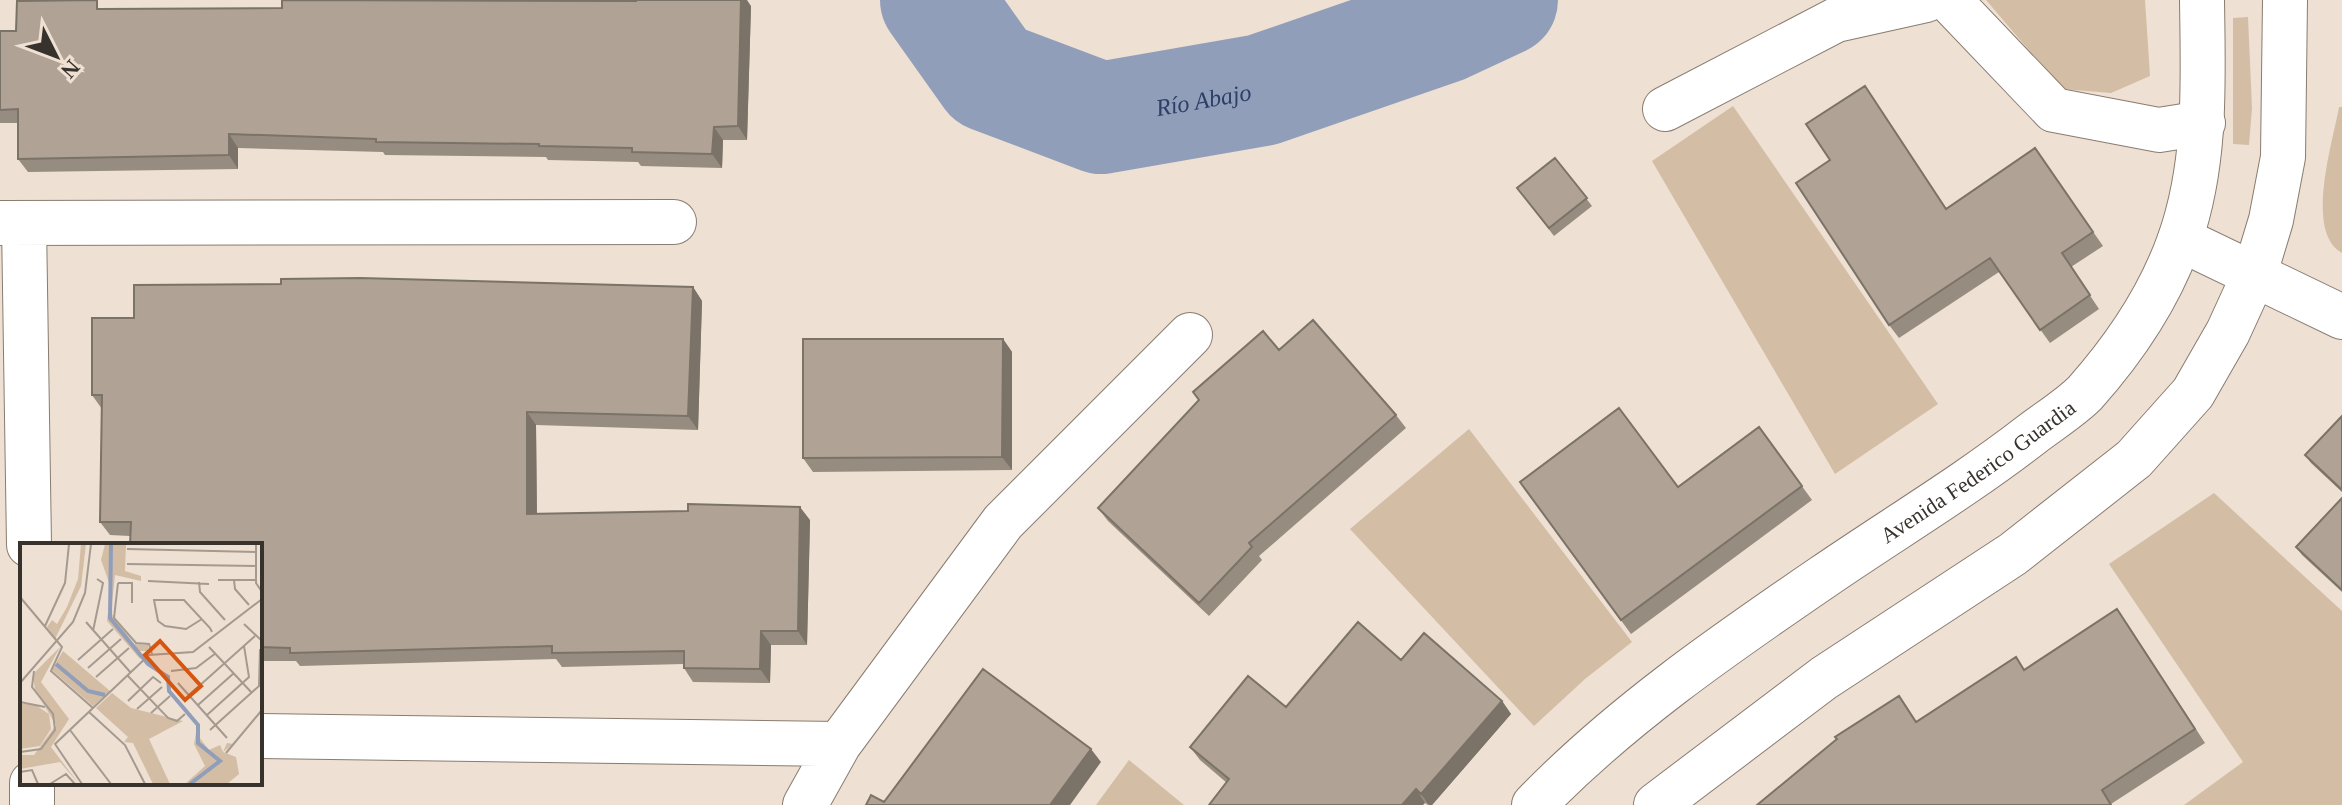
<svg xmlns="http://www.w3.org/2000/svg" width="2342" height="805" font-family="'Times New Roman',serif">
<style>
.green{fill:#d4bda5}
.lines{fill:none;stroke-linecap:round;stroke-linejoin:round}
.river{stroke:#919eba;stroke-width:112}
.minor-casing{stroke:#897c70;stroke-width:46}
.tertiary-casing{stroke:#897c70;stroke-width:46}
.minor{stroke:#fff;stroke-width:44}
.tertiary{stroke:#fff;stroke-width:44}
.wall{fill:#978c80}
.shaded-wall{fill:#7b7268}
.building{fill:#b0a395;stroke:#7b7268;stroke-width:2}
.labels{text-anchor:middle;stroke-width:7;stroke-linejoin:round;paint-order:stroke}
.street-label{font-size:22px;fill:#37322c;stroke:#eee0d2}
.water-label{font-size:24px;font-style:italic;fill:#2d3f67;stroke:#eee0d2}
.inset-river{fill:none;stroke:#919eba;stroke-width:4}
.inset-road{fill:none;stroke:#a59a90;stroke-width:2}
.view{fill:#d6550f;fill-opacity:0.15;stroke:#d6550f;stroke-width:4}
.inset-edge{fill:none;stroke:#37322c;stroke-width:4}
</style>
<rect width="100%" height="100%" fill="#eee0d2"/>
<path class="green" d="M 1986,0 L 2145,0 L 2150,76 L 2111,93 L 2062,89 Z
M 2248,17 L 2252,108 L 2249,145 L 2233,144 L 2233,18 Z
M 1733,106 L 1938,404 L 1835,474 L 1652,161 Z
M 2339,107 L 2342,107 L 2342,253 C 2304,232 2333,142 2339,107 Z
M 1469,429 L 1632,642 L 1585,679 L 1534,726 L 1350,529 Z
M 2214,493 L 2342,611 L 2342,805 L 2184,805 L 2243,762 L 2109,564 Z
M 1129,760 L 1184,805 L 1096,805 Z"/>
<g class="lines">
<path class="river" id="s1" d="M 936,0 L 990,76 L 1101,118 L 1262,90 L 1444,27 L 1502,0"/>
<defs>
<path id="minor" d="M 1949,0 L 2054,110 L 2159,130 L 2203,123
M 1665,109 L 1836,20 L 1926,0
M 0,223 L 674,222
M 24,223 L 29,545
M 2180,239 L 2342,317
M 260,736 L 839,744
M 32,783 L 32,805
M 805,805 L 839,744 L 1003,522 L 1190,335"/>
<g id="tertiary">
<path id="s2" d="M 1534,805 C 1619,717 1722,646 1823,577 C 1893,529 1965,486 2032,434 C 2049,421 2070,408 2085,393 C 2125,348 2160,296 2180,239 C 2207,162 2203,80 2202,0"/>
<path d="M 1656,805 L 1824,678 L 2013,554 L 2134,459 L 2193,393 L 2228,332 L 2255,273 L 2271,220 L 2283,157 L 2285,0"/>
</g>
</defs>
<use href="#minor" class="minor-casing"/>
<use href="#tertiary" class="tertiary-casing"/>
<use href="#minor" class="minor"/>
<use href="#tertiary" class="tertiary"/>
</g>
<path class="wall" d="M 751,6 L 747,140 L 723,140 L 722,168 L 641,166 L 638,162 L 548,160 L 546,157 L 385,155 L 383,152 L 238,148 L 238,169 L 28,172 L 18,159 L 18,123 L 0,123 L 0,31 L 16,31 L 103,9 Z
M 2035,148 L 2103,246 L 2071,267 L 2099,309 L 2050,343 L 1999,272 L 1899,338 L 1889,325 L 1946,209 Z
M 1555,158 L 1592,206 L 1554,236 L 1517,188 Z
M 693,287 L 702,301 L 698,430 L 536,425 L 537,514 L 810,520 L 807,645 L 771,645 L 770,683 L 693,682 L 684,668 L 684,664 L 562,667 L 556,659 L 300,666 L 296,661 L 260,661 L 260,545 L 130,536 L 110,535 L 100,522 L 102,409 L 92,395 L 134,318 Z
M 1003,339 L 1012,352 L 1012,470 L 813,472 L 803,458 Z
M 1279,350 L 1396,415 L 1406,428 L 1259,556 L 1262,560 L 1209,616 L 1108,521 L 1098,508 L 1199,400 L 1193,392 Z
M 2342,416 L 2342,492 L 2311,463 L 2305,455 Z
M 1759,427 L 1812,500 L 1631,634 L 1520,482 L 1678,487 Z
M 2342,498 L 2342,592 L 2302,555 L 2296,547 Z
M 2127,623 L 2205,743 L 2111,804 L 1916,722 Z
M 1502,701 L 1511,714 L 1432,805 L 1428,805 L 1425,803 L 1227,783 L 1200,760 L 1190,747 L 1286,707 Z"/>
<path class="shaded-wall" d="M 741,0 L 747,0 L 751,6 L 747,140 L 738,126 Z
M 714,127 L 723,140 L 722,168 L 712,154 Z
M 229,134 L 238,148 L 238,169 L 229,155 Z
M 693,287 L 702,301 L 698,430 L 688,416 Z
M 1003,339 L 1012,352 L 1012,470 L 1002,457 Z
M 527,412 L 536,425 L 537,527 L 527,514 Z
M 800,507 L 810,520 L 807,645 L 798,631 Z
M 761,631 L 771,645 L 770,683 L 760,669 Z
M 1502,701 L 1511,714 L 1432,805 L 1429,805 L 1421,794 Z
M 1091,749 L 1101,762 L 1070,805 L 1050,805 Z
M 1416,789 L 1425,803 L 1423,805 L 1402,805 Z"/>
<path class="building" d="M 97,0 L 97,9 L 282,8 L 282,0 L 636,1 L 636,0 L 741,0 L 738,126 L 714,127 L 712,154 L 632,152 L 632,148 L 539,146 L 539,144 L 376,142 L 376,139 L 229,134 L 229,155 L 18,159 L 18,109 L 0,110 L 0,31 L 16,31 L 17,1 Z
M 1865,86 L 1946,209 L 2035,148 L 2093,232 L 2062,253 L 2090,295 L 2040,330 L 1990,258 L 1889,325 L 1796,183 L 1830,160 L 1806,124 Z
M 1555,158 L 1587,198 L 1549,228 L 1517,188 Z
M 360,278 L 693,287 L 688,416 L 527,412 L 527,514 L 688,511 L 688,504 L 800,507 L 798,631 L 761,631 L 760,669 L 684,668 L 684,651 L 552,653 L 552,646 L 290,653 L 290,648 L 260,647 L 260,545 L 130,545 L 131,522 L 100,522 L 102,395 L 92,395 L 92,318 L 134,318 L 134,285 L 281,284 L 281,279 Z
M 1313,320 L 1396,415 L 1249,543 L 1252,547 L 1199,603 L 1098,508 L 1199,400 L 1193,392 L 1263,331 L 1279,350 Z
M 803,339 L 1003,339 L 1002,457 L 803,458 Z
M 1619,408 L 1678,487 L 1759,427 L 1802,486 L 1621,620 L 1520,482 Z
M 2342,416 L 2342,490 L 2305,455 Z
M 2342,498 L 2342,590 L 2296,547 Z
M 2117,609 L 2195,729 L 2102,790 L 2111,805 L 1757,805 L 1837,739 L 1835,737 L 1899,696 L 1916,722 L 2016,657 L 2024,670 Z
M 1358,622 L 1401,660 L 1424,633 L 1502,701 L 1421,794 L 1416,789 L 1402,805 L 1209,805 L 1229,779 L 1190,747 L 1248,676 L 1286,707 Z
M 983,669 L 1091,749 L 1050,805 L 866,805 L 871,795 L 884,802 Z"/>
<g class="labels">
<g class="street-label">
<text dy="8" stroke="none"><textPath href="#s2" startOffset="556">Avenida Federico Guardia</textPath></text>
</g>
<g class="water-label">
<text dy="8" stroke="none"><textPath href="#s1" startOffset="316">Río Abajo</textPath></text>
</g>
</g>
<g transform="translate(20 543)">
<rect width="242" height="242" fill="#eee0d2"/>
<path d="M 61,1 L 66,1 L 61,43 L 35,96 L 27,84 L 32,77 L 37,81 L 47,64 L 58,36 ZM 85,1 L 106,1 L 105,28 L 121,33 L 121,38 L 95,32 L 91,70 L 114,101 L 128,102 L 129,108 L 120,108 L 120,116 L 87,78 L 91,45 L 81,17 ZM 40,104 L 21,139 L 49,176 L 31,204 L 59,241 L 40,219 L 0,226 L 0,212 L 14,212 L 36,182 L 15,147 L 13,131 ZM 43,108 L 90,148 L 73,163 L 32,127 ZM 92,150 L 111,165 L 163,178 L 129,196 L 150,241 L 133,241 L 113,200 L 104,199 L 108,194 L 76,165 ZM 0,161 L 14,161 L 29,171 L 31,186 L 20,203 L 0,206 ZM 176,190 L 189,207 L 200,202 L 203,209 L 207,200 L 213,201 L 203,209 L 216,214 L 219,231 L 207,241 L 165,241 L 185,223 L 174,201 Z" fill="#d4bda5"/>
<path class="inset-river" d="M 91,1 L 90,75 L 128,121 L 148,134 L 149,148 L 178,182 L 178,200 L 200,218 L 170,241M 36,121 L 68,148 L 85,152"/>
<path class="inset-road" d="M 236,1 L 236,40 L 242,49M 107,6 L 236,9M 107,21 L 236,23M 198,37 L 236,37M 214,37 L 215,46 L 229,62M 128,38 L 189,41M 179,39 L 180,49 L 205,77M 98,40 L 94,75 L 116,100 L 129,101 L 132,111M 98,40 L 112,40 L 112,60M 0,54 L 42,104 L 31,128 L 73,165M 182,76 L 166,86 L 145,83 L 138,78 L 134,57 L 164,57 L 190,85 L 192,89M 66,79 L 111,130M 224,81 L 242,98M 25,83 L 45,40 L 49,1M 73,88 L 83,40 L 77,36M 189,104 L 232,150M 58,117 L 93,86M 68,125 L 101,96M 151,128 L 176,125 L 196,110M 107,132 L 148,175 L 157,178 L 165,171M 76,134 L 109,105M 0,140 L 53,79 L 65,50 L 71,1M 158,140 L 207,195M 169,152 L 235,93M 108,158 L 133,134 L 141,140M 0,159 L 25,164M 178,162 L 214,130M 117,166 L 142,144M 69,169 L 105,202 L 125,241M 131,170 L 150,153M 187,172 L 229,134 L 224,103M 50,187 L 91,241M 190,187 L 239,143 L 240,106M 0,209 L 21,206 L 35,187 L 33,171 L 12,144 L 14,128M 206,210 L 242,167M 0,229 L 12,227 L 18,241M 30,241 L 46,231 L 55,241M 62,241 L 35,201 L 129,112 L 173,109 L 242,56"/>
<path class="view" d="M 140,98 L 181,143 L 165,157 L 125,112 Z"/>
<rect width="242" height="242" class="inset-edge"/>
</g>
<g transform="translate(56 56) rotate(132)" stroke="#eee0d2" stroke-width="6" paint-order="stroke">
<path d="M0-6L14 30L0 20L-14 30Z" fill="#37322c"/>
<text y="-12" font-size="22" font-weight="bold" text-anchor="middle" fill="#37322c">N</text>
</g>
</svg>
